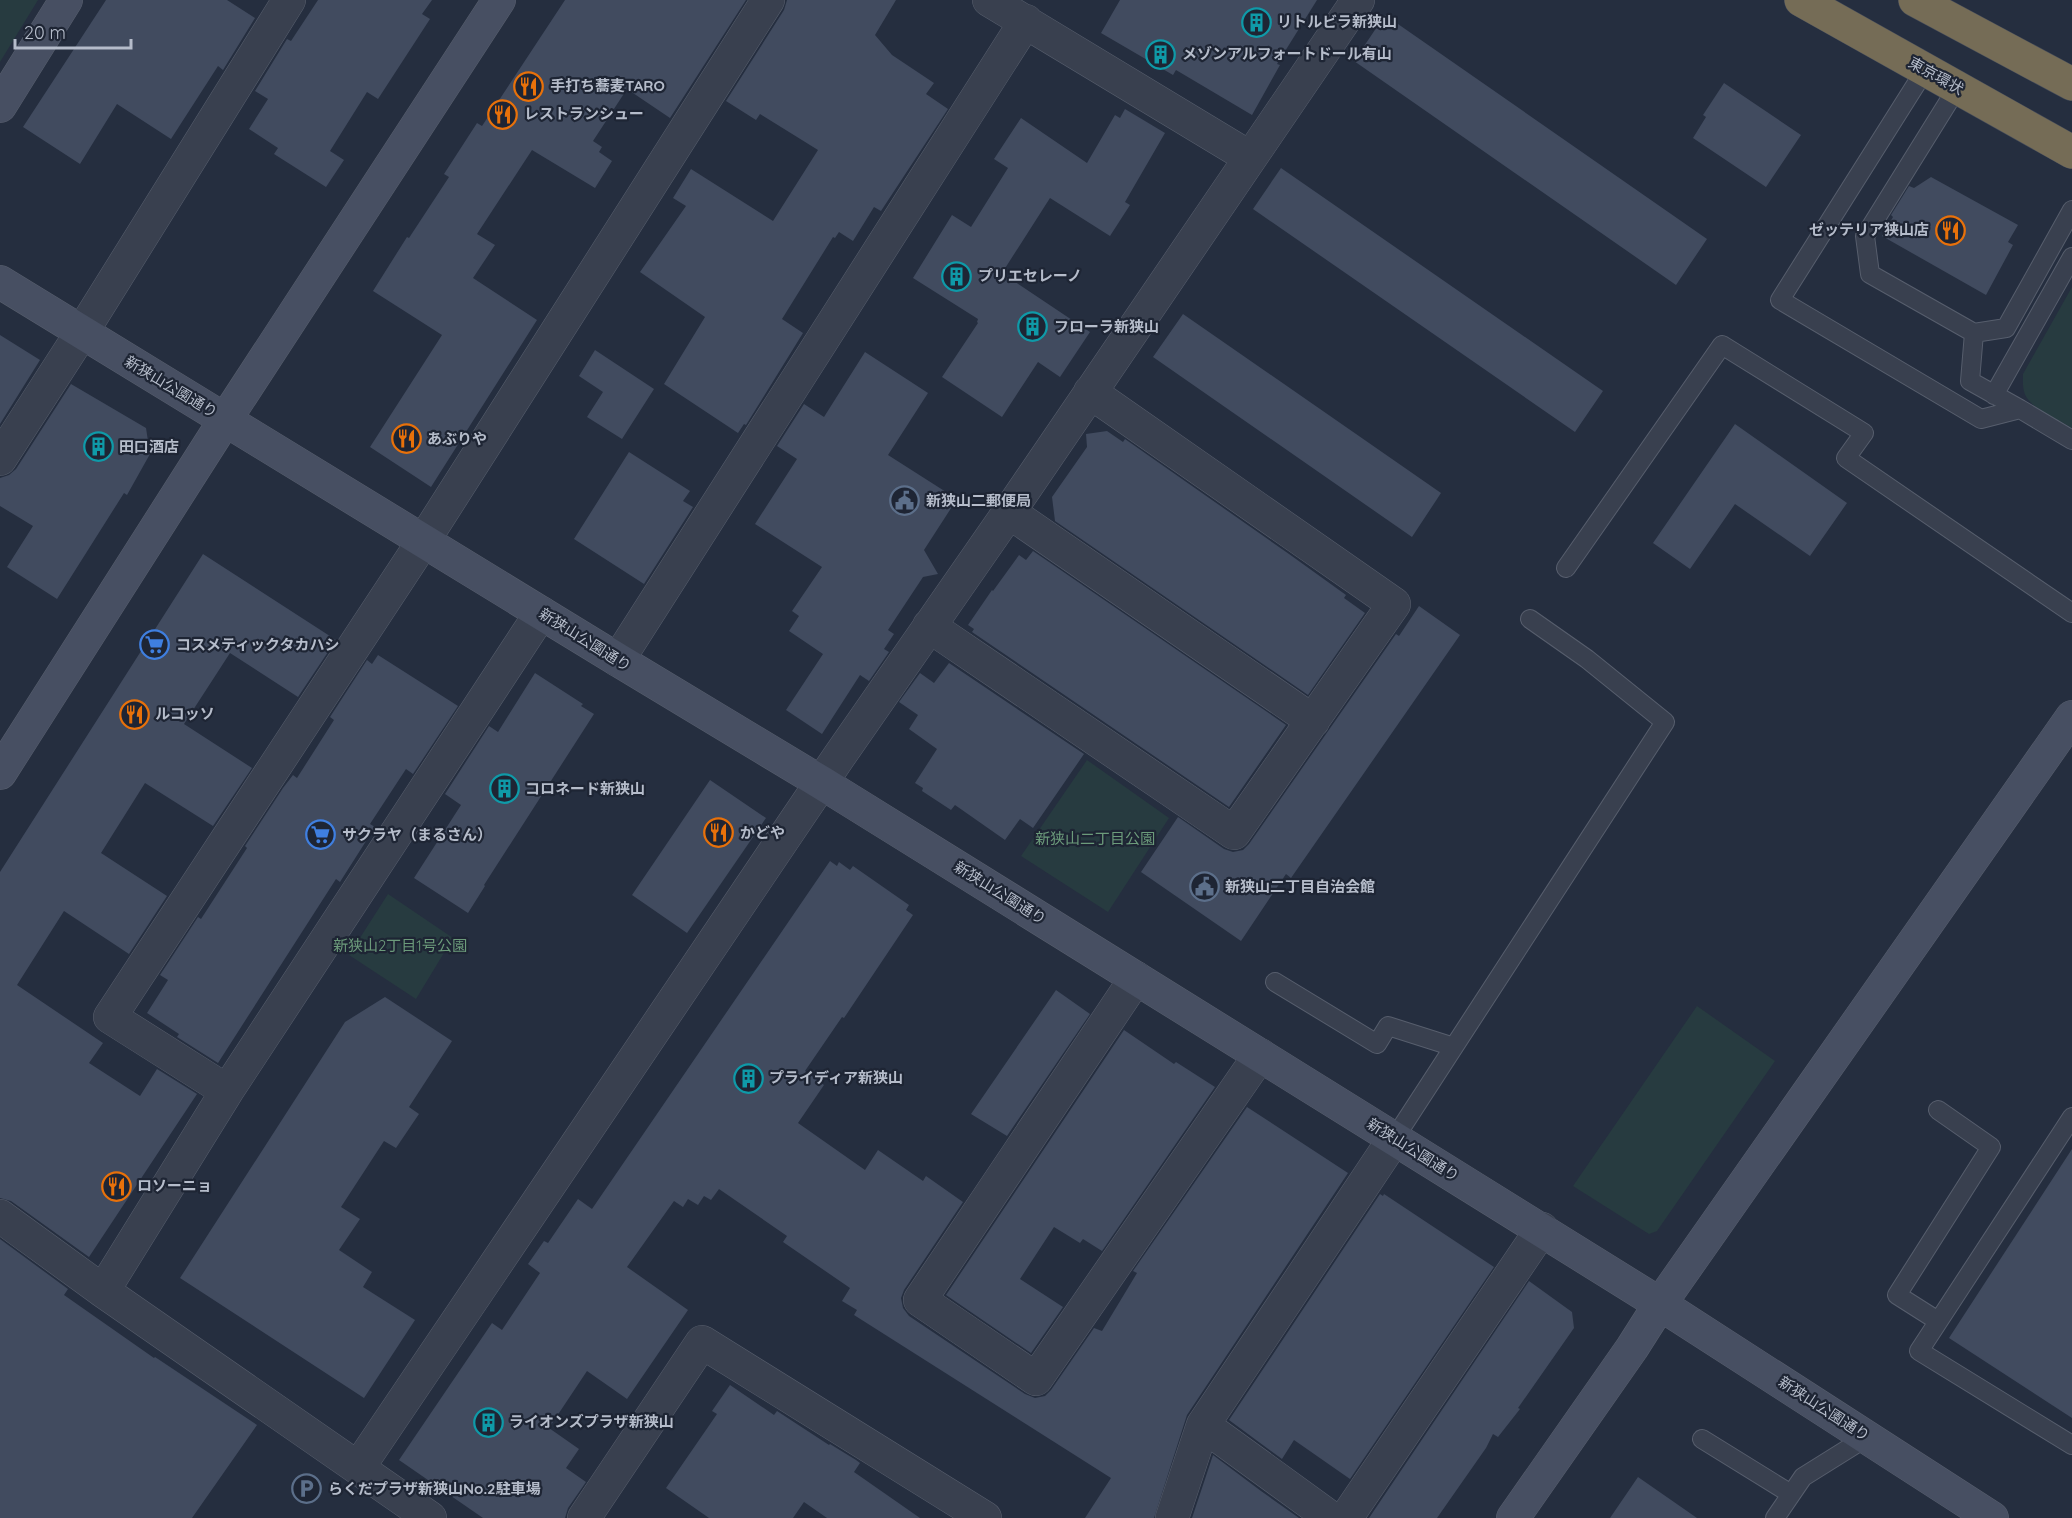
<svg xmlns="http://www.w3.org/2000/svg" width="2072" height="1518" font-family="Quicksand,'Noto Sans JP',sans-serif">
<style>
.green{fill:#273b40}
.building{fill:#414b5f}
.lines{fill:none;stroke-linecap:round;stroke-linejoin:round}
.lane-casing{stroke:#575e6d;stroke-width:20}
.street-casing{stroke:#575e6d;stroke-width:34}
.secondary-casing{stroke:#575e6d;stroke-width:34}
.highway-casing{stroke:#444b5a;stroke-width:34}
.lane{stroke:#39404f;stroke-width:18}
.street{stroke:#39404f;stroke-width:33}
.secondary{stroke:#474f62;stroke-width:33}
.highway{stroke:#756c56;stroke-width:33}
.labels{text-anchor:middle;stroke-width:4.5;stroke-linejoin:round;paint-order:stroke}
.poi-label{font-size:15px;font-weight:bold;fill:#b5bcca;stroke:#1e2534;text-anchor:start}
.street-label{font-size:15px;fill:#b5bcca;stroke:#1e2534}
.park-label{font-size:15px;fill:#6c9b7b;stroke:#1e2534}
</style>
<rect width="100%" height="100%" fill="#252e3f"/>
<path class="green" d="M 0,0 L 38,0 L 0,62 Z
M 2072,287 L 2072,428 C 2058,419 2036,411 2027,398 C 2022,391 2023,381 2023,374 Z
M 1087,760 L 1169,818 L 1108,912 L 1021,856 Z
M 388,894 L 453,938 L 416,999 L 349,955 Z
M 1697,1006 L 1775,1061 L 1657,1231 L 1649,1234 L 1573,1186 Z"/>
<path class="building" d="M 106,0 L 227,0 L 255,18 L 223,70 L 218,66 L 171,139 L 117,104 L 80,164 L 23,127 Z
M 318,0 L 432,0 L 422,14 L 430,19 L 378,99 L 367,92 L 330,151 L 344,160 L 326,187 L 274,154 L 278,148 L 249,129 L 268,99 L 255,91 L 287,39 L 291,41 Z
M 565,0 L 746,0 L 670,118 L 627,89 L 593,141 L 602,147 L 599,152 L 612,161 L 595,188 L 532,150 L 477,234 L 495,245 L 473,278 L 537,320 L 431,487 L 370,447 L 442,335 L 373,291 L 407,237 L 409,238 L 449,177 L 444,174 L 477,123 L 482,126 Z
M 787,0 L 896,0 L 875,35 L 892,55 L 934,83 L 926,94 L 948,109 L 881,211 L 874,207 L 853,241 L 839,232 L 835,238 L 833,237 L 782,319 L 803,333 L 746,425 L 744,424 L 738,433 L 664,384 L 705,317 L 640,272 L 686,206 L 673,198 L 691,169 L 773,221 L 818,150 L 760,114 L 756,120 L 726,101 L 784,10 Z
M 1120,0 L 1317,0 L 1277,64 L 1280,65 L 1252,115 L 1176,70 L 1173,75 L 1101,33 Z
M 1385,15 L 1707,239 L 1676,285 L 1354,61 Z
M 1724,83 L 1801,135 L 1766,187 L 1693,138 L 1706,117 L 1703,115 Z
M 1125,109 L 1165,133 L 1125,202 L 1130,205 L 1110,236 L 1050,198 L 1002,273 L 1090,332 L 1060,377 L 1038,362 L 1002,417 L 942,377 L 978,323 L 977,322 L 978,319 L 913,278 L 952,215 L 971,227 L 1008,168 L 994,159 L 1021,118 L 1087,163 L 1115,115 L 1120,118 Z
M 1281,168 L 1603,391 L 1575,432 L 1253,209 Z
M 1931,177 L 2018,225 L 2008,242 L 2013,245 L 1986,295 L 1882,236 L 1893,217 L 1891,215 L 1909,186 L 1914,188 Z
M 1183,314 L 1441,493 L 1412,537 L 1153,357 Z
M 0,335 L 40,360 L 0,424 Z
M 595,350 L 654,389 L 622,439 L 587,417 L 603,392 L 579,376 Z
M 865,352 L 928,393 L 888,455 L 957,499 L 924,550 L 938,574 L 923,577 L 888,630 L 894,634 L 884,649 L 889,652 L 869,681 L 860,675 L 822,734 L 786,710 L 823,654 L 789,631 L 799,616 L 792,611 L 822,567 L 755,524 L 797,459 L 777,446 L 804,404 L 824,417 Z
M 71,384 L 146,428 L 150,454 L 127,495 L 124,493 L 57,599 L 7,567 L 33,526 L 0,506 L 0,478 L 9,475 L 16,469 Z
M 1735,424 L 1847,503 L 1810,556 L 1735,504 L 1690,569 L 1653,543 Z
M 1107,431 L 1123,442 L 1125,439 L 1289,554 L 1346,595 L 1344,598 L 1365,613 L 1308,695 L 1055,521 L 1052,497 L 1087,447 L 1086,434 Z
M 629,452 L 690,491 L 683,501 L 693,507 L 644,584 L 574,539 Z
M 1033,551 L 1286,725 L 1229,807 L 972,632 L 974,629 L 968,625 L 992,590 L 993,591 L 1019,555 L 1026,560 Z
M 203,554 L 336,640 L 298,697 L 230,653 L 184,724 L 252,768 L 213,826 L 145,783 L 101,853 L 167,896 L 129,954 L 64,911 L 17,985 L 103,1043 L 89,1063 L 140,1096 L 157,1069 L 197,1094 L 89,1257 L 11,1201 L 0,1198 L 0,872 Z
M 1419,606 L 1460,635 L 1291,878 L 1286,874 L 1241,941 L 1141,872 L 1178,817 L 1224,849 L 1233,852 L 1243,850 L 1249,844 L 1396,634 L 1399,636 Z
M 378,655 L 458,706 L 413,774 L 406,769 L 370,824 L 375,827 L 340,882 L 336,879 L 218,1063 L 177,1037 L 179,1034 L 147,1013 L 168,980 L 160,975 L 198,917 L 201,919 L 247,848 L 245,846 L 283,788 L 293,775 L 297,778 L 334,720 L 330,717 L 367,660 L 372,664 Z
M 949,663 L 1084,754 L 1033,828 L 1020,819 L 1005,840 L 955,805 L 951,810 L 922,791 L 923,788 L 915,783 L 937,749 L 909,729 L 918,715 L 899,702 L 920,673 L 934,683 Z
M 535,673 L 583,704 L 581,706 L 594,714 L 484,885 L 485,886 L 468,913 L 414,878 L 461,805 L 445,794 L 489,726 L 498,732 Z
M 710,780 L 766,818 L 687,933 L 632,895 Z
M 830,861 L 837,866 L 839,862 L 850,870 L 853,866 L 909,905 L 906,910 L 913,915 L 844,1018 L 842,1017 L 805,1071 L 824,1085 L 798,1123 L 865,1170 L 878,1150 L 923,1181 L 926,1176 L 963,1202 L 904,1290 L 901,1298 L 903,1308 L 909,1316 L 1025,1394 L 1035,1398 L 1045,1396 L 1051,1390 L 1094,1328 L 1102,1331 L 1137,1273 L 1133,1271 L 1247,1107 L 1348,1173 L 1187,1415 L 1154,1518 L 1085,1518 L 1111,1478 L 854,1315 L 857,1310 L 842,1301 L 850,1288 L 783,1242 L 787,1236 L 719,1189 L 711,1200 L 704,1196 L 698,1205 L 688,1199 L 683,1207 L 674,1201 L 627,1267 L 688,1310 L 627,1399 L 587,1371 L 549,1428 L 579,1449 L 566,1468 L 586,1482 L 568,1508 L 565,1518 L 483,1518 L 399,1460 L 492,1323 L 502,1330 L 540,1273 L 528,1264 L 544,1241 L 548,1243 L 578,1199 L 592,1209 Z
M 1056,990 L 1090,1014 L 1007,1136 L 971,1114 Z
M 385,997 L 452,1041 L 409,1107 L 419,1114 L 396,1148 L 384,1141 L 341,1207 L 360,1219 L 339,1250 L 372,1272 L 363,1287 L 415,1320 L 364,1398 L 180,1278 L 345,1022 Z
M 1124,1030 L 1174,1064 L 1176,1062 L 1215,1087 L 1102,1251 L 1083,1239 L 1080,1243 L 1054,1227 L 1020,1279 L 1063,1307 L 1031,1353 L 946,1295 Z
M 2072,1149 L 2072,1418 L 1949,1338 Z
M 1380,1194 L 1383,1196 L 1384,1194 L 1494,1267 L 1350,1479 L 1294,1440 L 1282,1459 L 1229,1420 Z
M 0,1239 L 68,1289 L 64,1295 L 154,1358 L 155,1357 L 257,1425 L 192,1518 L 0,1518 Z
M 1529,1281 L 1572,1312 L 1574,1328 L 1518,1408 L 1520,1409 L 1498,1437 L 1493,1434 L 1486,1448 L 1437,1518 L 1369,1518 Z
M 730,1385 L 774,1415 L 777,1411 L 829,1445 L 830,1444 L 856,1460 L 860,1463 L 854,1472 L 920,1518 L 827,1518 L 804,1502 L 793,1518 L 709,1518 L 666,1488 L 717,1414 L 712,1411 Z
M 1213,1455 L 1261,1491 L 1299,1518 L 1192,1518 Z
M 1638,1477 L 1697,1518 L 1610,1518 Z"/>
<g class="lines">
<defs>
<path id="lane" d="M 1925,70 L 1780,300 L 1981,419 L 2020,409 L 2072,440
M 1957,88 L 1865,236 L 1870,274 L 1974,333 L 1970,381 L 2020,409
M 1974,333 L 2006,328 L 2072,210
M 1994,395 L 2072,257
M 1566,568 L 1722,345 L 1864,433 L 1846,458 L 2072,613
M 1275,982 L 1377,1044 L 1388,1026 L 1454,1047
M 1938,1110 L 1991,1147 L 1897,1295 L 1938,1321
M 2072,1117 L 1919,1351 L 2072,1445
M 1394,1139 L 1665,722 L 1587,659 L 1530,619
M 1702,1439 L 1791,1494
M 1775,1518 L 1803,1477 L 1867,1437"/>
<path id="street" d="M 989,0 L 1249,157
M 0,459 L 82,332 L 289,0
M 1009,512 L 1313,721
M 929,626 L 1234,833 L 1394,604 L 1090,392
M 618,660 L 1026,21
M 1136,978 L 920,1300 L 1036,1379 L 1260,1055
M 227,1091 L 110,1017 L 424,540 L 768,0
M 0,1216 L 103,1291 L 430,1518
M 103,1291 L 227,1091 L 541,613
M 1203,1425 L 1331,1518
M 358,1468 L 838,758 L 1009,512 L 1358,0
M 584,1518 L 702,1342 L 985,1518
M 1172,1518 L 1203,1425 L 1394,1139
M 1346,1518 L 1542,1229"/>
<path id="secondary" d="M 0,106 L 66,0
M 0,282 L 618,660 L 822,783 L 1660,1304 L 1992,1518
M 0,773 L 225,420 L 499,0
M 1513,1518 L 1632,1348 L 1660,1304 L 2072,717"/>
<path id="highway" d="M 1801,0 L 2072,152
M 1915,0 L 2072,84"/>
</defs>
<use href="#lane" class="lane-casing"/>
<use href="#street" class="street-casing"/>
<use href="#secondary" class="secondary-casing"/>
<use href="#highway" class="highway-casing"/>
<use href="#lane" class="lane"/>
<use href="#street" class="street"/>
<use href="#secondary" class="secondary"/>
<use href="#highway" class="highway"/>
</g>
<defs>
<symbol id="building-ring" viewBox="-11 -11 22 22"><circle r="9.5" fill="#1e2534" stroke="#0f9aa8" stroke-width="1.5"/><path d="M-4-6H4V6H1V3H-1V6H-4ZM-2.5-4.3h1.7v1.8h-1.7ZM.8-4.3h1.7v1.8H.8ZM-2.5-1h1.7V.8h-1.7ZM.8-1h1.7V.8H.8Z" fill="#0f9aa8"/></symbol>
<symbol id="restaurant-ring" viewBox="-11 -11 22 22"><circle r="9.5" fill="#1e2534" stroke="#e8710a" stroke-width="1.5"/><path d="M-5-6h1v4h1v-4h1v4h1v-4h1v5L-1.5 .5V6h-2V.5L-5-1ZM5-6V6H3V1.5H1.5Q1.5-4 5-6Z" fill="#e8710a"/></symbol>
<symbol id="civic-ring" viewBox="-11 -11 22 22"><circle r="9.5" fill="#1e2534" stroke="#5c6f8a" stroke-width="1.5"/><path d="M-.6-6.5H3V-4.5H.6V-3L4-1V1h2V6H-6V1h2V-1L-.6-3ZM-1.2 2.5V6h2.4V2.5Z" fill="#5c6f8a"/></symbol>
<symbol id="supermarket-ring" viewBox="-11 -11 22 22"><circle r="9.5" fill="#1e2534" stroke="#3f7fe0" stroke-width="1.5"/><path d="M-6-5.5h2.5l.6 2H6L4.5 2H-2.5L-4.4-4H-6ZM-1.5 3.2a1.3 1.3 0 1 0 .1 0ZM3 3.2a1.3 1.3 0 1 0 .1 0Z" fill="#3f7fe0"/></symbol>
<symbol id="parking-ring" viewBox="-11 -11 22 22"><circle r="9.5" fill="#1e2534" stroke="#5c6f8a" stroke-width="1.5"/><path d="M-3.5-5.5H1a3.5 3.5 0 0 1 0 7H-1V5.5H-3.5ZM-1-3.4V-.6H.8a1.4 1.4 0 0 0 0-2.8Z" fill="#5c6f8a"/></symbol>
</defs>
<g fill-rule="evenodd">
<use href="#building-ring" x="1240" y="6" width="33" height="33"/>
<use href="#building-ring" x="1144" y="38" width="33" height="33"/>
<use href="#restaurant-ring" x="512" y="70" width="33" height="33"/>
<use href="#restaurant-ring" x="486" y="98" width="33" height="33"/>
<use href="#restaurant-ring" x="1934" y="214" width="33" height="33"/>
<use href="#building-ring" x="940" y="260" width="33" height="33"/>
<use href="#building-ring" x="1016" y="310" width="33" height="33"/>
<use href="#restaurant-ring" x="390" y="422" width="33" height="33"/>
<use href="#building-ring" x="82" y="430" width="33" height="33"/>
<use href="#civic-ring" x="888" y="484" width="33" height="33"/>
<use href="#supermarket-ring" x="138" y="628" width="33" height="33"/>
<use href="#restaurant-ring" x="118" y="698" width="33" height="33"/>
<use href="#building-ring" x="488" y="772" width="33" height="33"/>
<use href="#restaurant-ring" x="702" y="816" width="33" height="33"/>
<use href="#supermarket-ring" x="304" y="818" width="33" height="33"/>
<use href="#civic-ring" x="1188" y="870" width="33" height="33"/>
<use href="#building-ring" x="732" y="1062" width="33" height="33"/>
<use href="#restaurant-ring" x="100" y="1170" width="33" height="33"/>
<use href="#building-ring" x="472" y="1406" width="33" height="33"/>
<use href="#parking-ring" x="290" y="1472" width="33" height="33"/>
</g>
<g class="labels">
<g class="poi-label">
<text x="1277" y="27">リトルビラ新狭山</text>
<text x="1182" y="59">メゾンアルフォートドール有山</text>
<text x="550" y="91">手打ち蕎麦TARO</text>
<text x="524" y="119">レストランシュー</text>
<text x="1929" y="235" text-anchor="end">ゼッテリア狭山店</text>
<text x="978" y="281">プリエセレーノ</text>
<text x="1054" y="332">フローラ新狭山</text>
<text x="427" y="444">あぶりや</text>
<text x="119" y="452">田口酒店</text>
<text x="926" y="506">新狭山二郵便局</text>
<text x="176" y="650">コスメティックタカハシ</text>
<text x="155" y="719">ルコッソ</text>
<text x="525" y="794">コロネード新狭山</text>
<text x="740" y="838">かどや</text>
<text x="342" y="840">サクラヤ（まるさん）</text>
<text x="1225" y="892">新狭山二丁目自治会館</text>
<text x="769" y="1083">プライディア新狭山</text>
<text x="137" y="1191">ロソーニョ</text>
<text x="509" y="1427">ライオンズプラザ新狭山</text>
<text x="328" y="1494">らくだプラザ新狭山No.2駐車場</text>
</g>
<g class="street-label">
<text transform="translate(1936 76) rotate(29)" y="5">東京環状</text>
<text transform="translate(171 387) rotate(31)" y="5">新狭山公園通り</text>
<text transform="translate(585 640) rotate(32)" y="5">新狭山公園通り</text>
<text transform="translate(1000 893) rotate(32)" y="5">新狭山公園通り</text>
<text transform="translate(1413 1150) rotate(32)" y="5">新狭山公園通り</text>
<text transform="translate(1824 1409) rotate(33)" y="5">新狭山公園通り</text>
</g>
<g class="park-label">
<text x="1095" y="844">新狭山二丁目公園</text>
<text x="400" y="951">新狭山2丁目1号公園</text>
</g>
</g>
<path d="M15 39v9h116v-9" fill="none" stroke="#b5bcca" stroke-width="3"/>
<text x="24" y="39" font-size="18" fill="#b5bcca" stroke="#1e2534" stroke-width="4.5" paint-order="stroke">20 m</text>
</svg>
